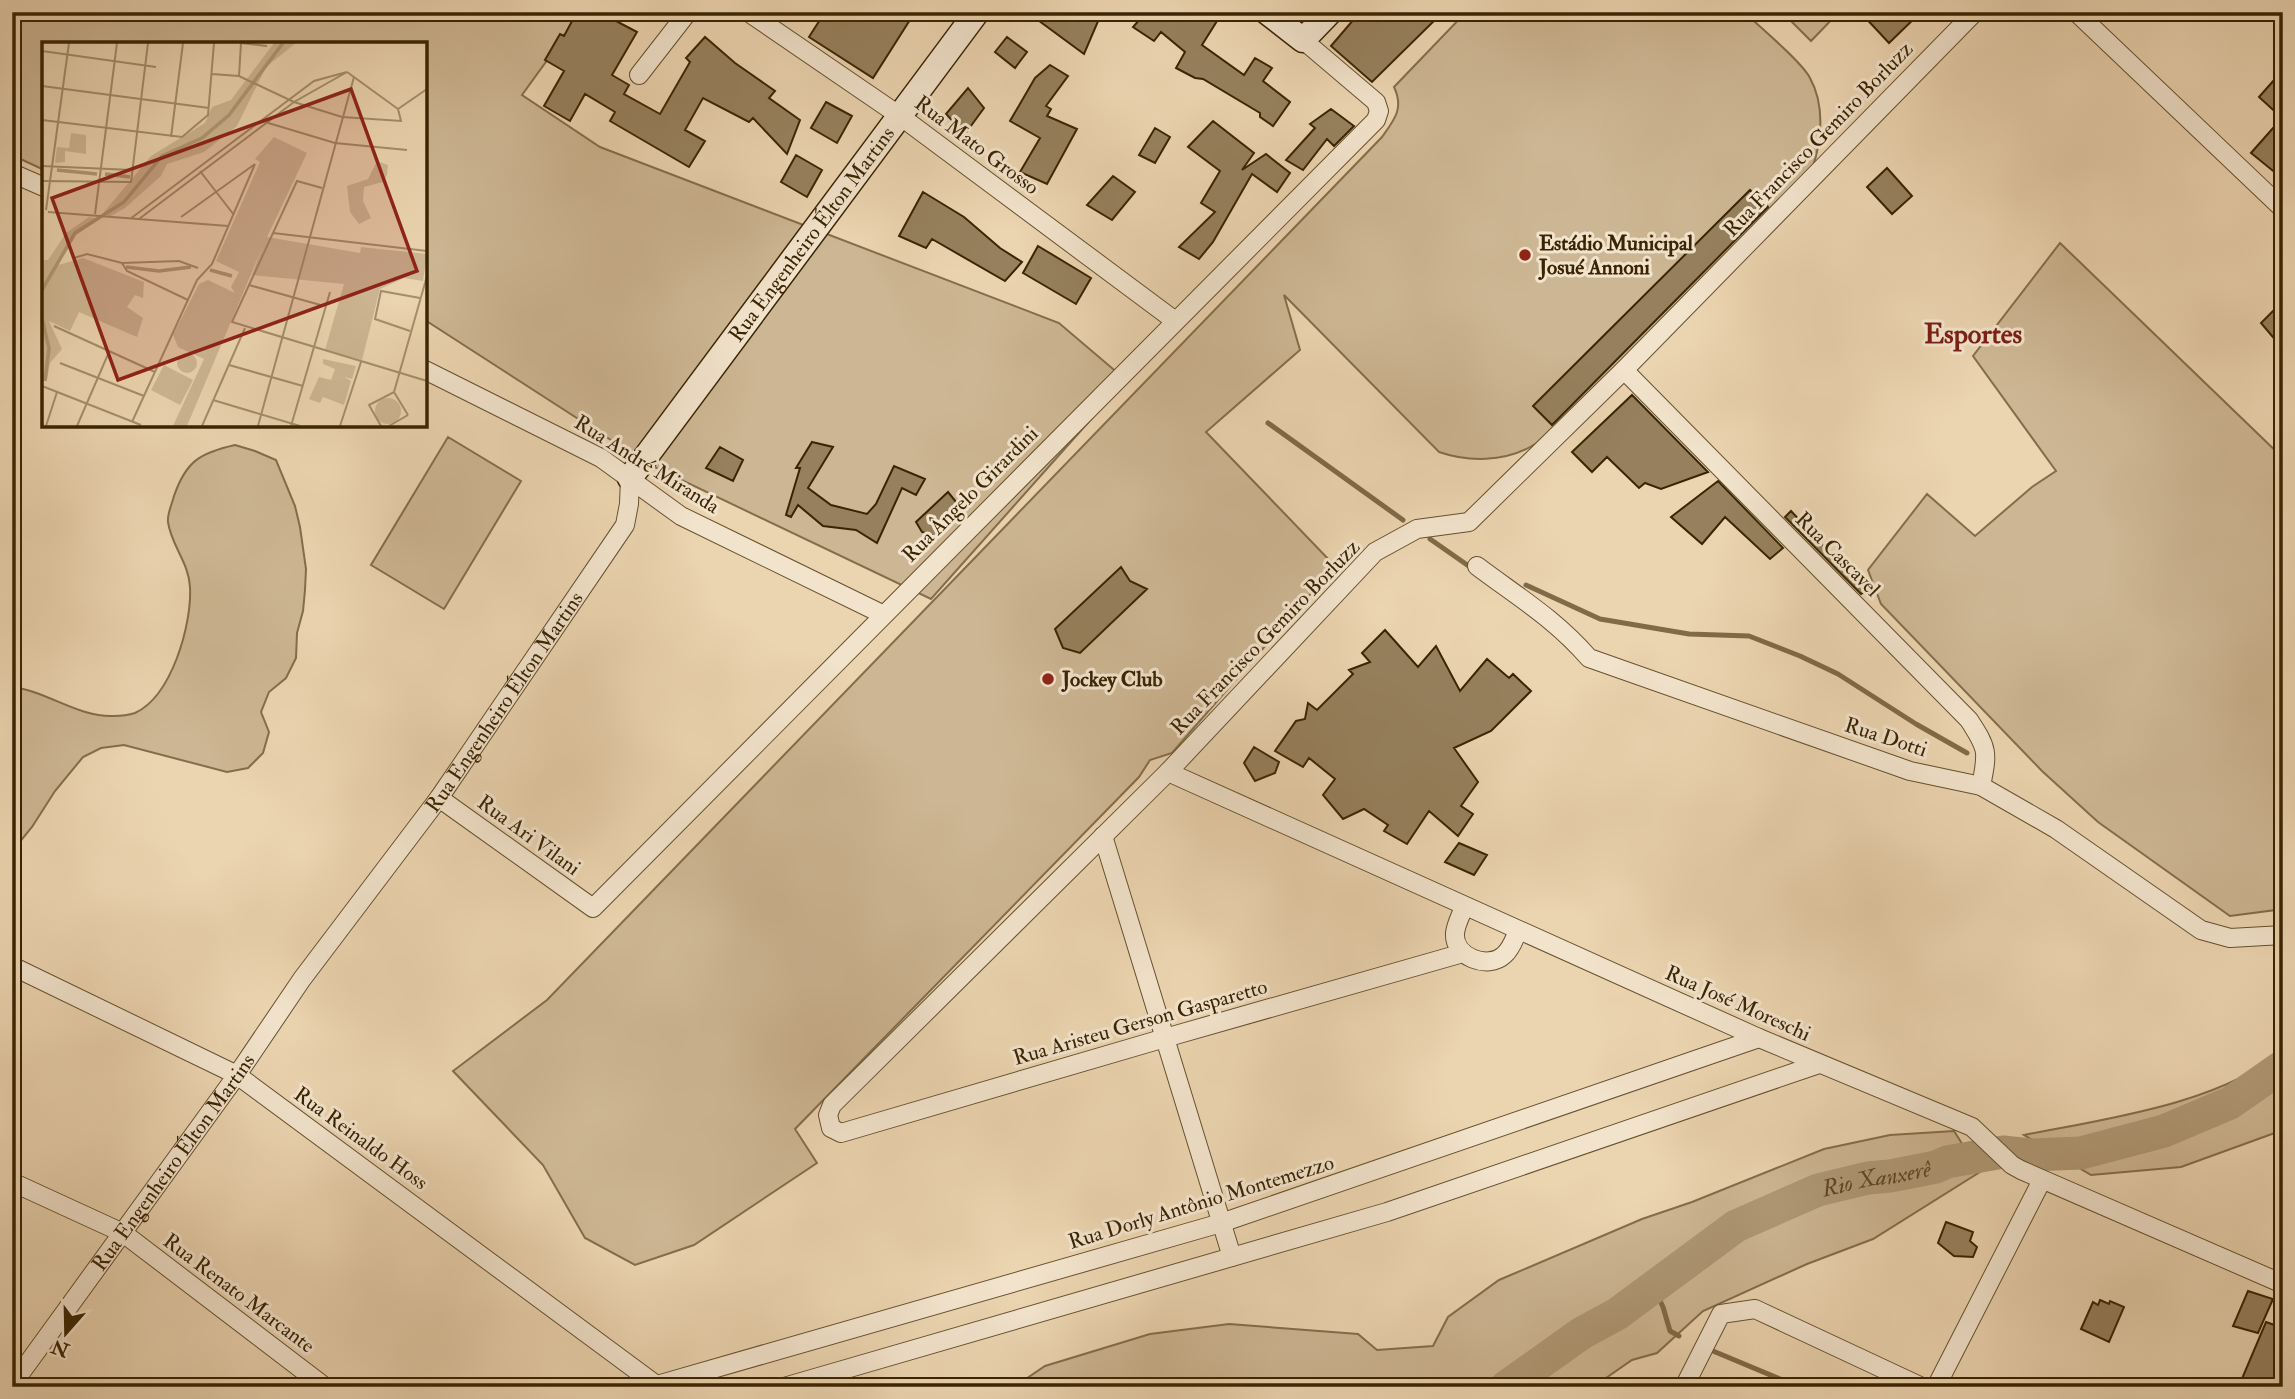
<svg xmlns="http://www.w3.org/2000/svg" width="2295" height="1399" font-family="'IM FELL Double Pica',serif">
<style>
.green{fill:#cdb693;stroke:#846d4b;stroke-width:2}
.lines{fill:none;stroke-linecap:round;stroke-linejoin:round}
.stream{stroke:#806a47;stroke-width:5}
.river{stroke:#af9875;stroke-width:33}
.building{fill:#96805d;stroke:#3a2403;stroke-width:2}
.street-casing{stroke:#66502e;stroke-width:20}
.secondary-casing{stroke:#3a2403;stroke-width:27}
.street{stroke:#f2e3cc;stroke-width:18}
.secondary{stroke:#f2e3cc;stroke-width:24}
.poi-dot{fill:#8f2418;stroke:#f2e3cc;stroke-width:2.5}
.labels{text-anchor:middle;stroke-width:6;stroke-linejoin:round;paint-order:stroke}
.street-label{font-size:21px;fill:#3a2403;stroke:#f2e3cc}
.poi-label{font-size:21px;font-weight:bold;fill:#3a2403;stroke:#f2e3cc;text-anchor:start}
.water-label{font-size:23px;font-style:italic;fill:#5d4725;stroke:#f2e3cc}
.district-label{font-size:28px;font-weight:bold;fill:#7a1f14;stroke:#f2e3cc}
.inset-river{fill:none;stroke:#af9875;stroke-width:3.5}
.inset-road{fill:none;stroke:#a48e6b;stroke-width:2}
.view{fill:#8f2418;fill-opacity:0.15;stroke:#8f2418;stroke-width:3.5}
.inset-edge{fill:none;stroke:#3a2403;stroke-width:3.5}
</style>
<rect width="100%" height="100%" fill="#ebd4b0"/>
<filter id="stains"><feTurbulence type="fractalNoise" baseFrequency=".00286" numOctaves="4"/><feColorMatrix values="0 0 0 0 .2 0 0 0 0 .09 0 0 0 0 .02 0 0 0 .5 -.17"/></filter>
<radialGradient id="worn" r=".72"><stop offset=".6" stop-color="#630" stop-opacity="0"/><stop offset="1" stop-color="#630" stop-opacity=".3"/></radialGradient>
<path class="green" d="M 12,12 L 582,12 L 522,95 L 600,147 L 1059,323 L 1126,380 L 931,599 L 648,464 L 425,320 L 425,44 L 44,44 L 44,170 L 12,155 Z
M 1466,12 L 1744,12 C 1760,27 1802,62 1810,78 C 1825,105 1822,141 1812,169 L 1555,428 C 1548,434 1540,442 1532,446 C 1504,462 1468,462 1439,452 L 1284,295 L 1300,350 L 1206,432 L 1335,566 L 1172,753 L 1150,760 L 1139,777 L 795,1129 L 817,1163 L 694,1245 L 635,1265 L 585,1238 L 543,1165 L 453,1071 L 547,1000 L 1382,137 C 1395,119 1404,108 1394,87 Z
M 1782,12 L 1839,12 L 1811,41 Z
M 2060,243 L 2283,458 L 2283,909 L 2230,916 L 2098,822 L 2042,771 L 1881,604 L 1868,570 L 1927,494 L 1975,536 L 2032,487 L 2056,471 L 1973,356 Z
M 448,437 L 521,481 L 444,609 L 371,565 Z
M 235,445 L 255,451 L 276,460 L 295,506 L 300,527 L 306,569 L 305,590 L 303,611 L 297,633 L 296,658 L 286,678 L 269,692 L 261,712 L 269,732 L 263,753 L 248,768 L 227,772 L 124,745 L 101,748 L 83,757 L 55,791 L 32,827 L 19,843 L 12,846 L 12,687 C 47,691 79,718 114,716 C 120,716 129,715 135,713 C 172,696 192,624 190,587 C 189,563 171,545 168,522 C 167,514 172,504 174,496 C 186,461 200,453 235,445 Z
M 2283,1049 L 2283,1130 L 2181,1167 L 2091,1175 L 2024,1135 C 2100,1120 2226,1103 2283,1049 Z
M 1954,1131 L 1980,1172 L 1873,1239 L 1807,1264 L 1703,1311 L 1657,1353 L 1632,1360 L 1593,1387 L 1014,1387 L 1045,1366 L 1150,1334 L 1229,1324 L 1358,1334 L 1377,1350 L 1433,1346 L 1448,1317 L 1499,1280 L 1642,1219 L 1692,1202 L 1824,1149 L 1890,1135 Z"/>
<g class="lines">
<path class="stream" d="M 1268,423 L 1403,520
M 1430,539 L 1473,569
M 1526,585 L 1600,619 L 1689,634 L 1749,636 L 1800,656 L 1838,674 L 1916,724 L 1967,753
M 1654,1288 L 1663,1307 L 1670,1331 L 1679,1336
M 1713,1351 L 1799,1387"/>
<path class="river" id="s1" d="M 1506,1387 L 1582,1333 L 1617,1314 L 1736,1226 L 1818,1190 L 1868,1178 L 1890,1176 L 1936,1167 L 1947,1162 L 2003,1152 L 2031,1155 L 2081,1153 L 2164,1131 L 2230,1103 L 2283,1066"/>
</g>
<path class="building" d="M 577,12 L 599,12 L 637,32 L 612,75 L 629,85 L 624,94 L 660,114 L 690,62 L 686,58 L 705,37 L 735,63 L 775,91 L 769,98 L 800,120 L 787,154 L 753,118 L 749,122 L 703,98 L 685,130 L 705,141 L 689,167 L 610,121 L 615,112 L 585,94 L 570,121 L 544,106 L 564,71 L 545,60 L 560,34 L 564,36 Z
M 825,12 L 915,12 L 873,78 L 809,37 Z
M 1027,12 L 1102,12 L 1084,54 Z
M 1146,12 L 1191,12 L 1217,21 L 1202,45 L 1244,75 L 1255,58 L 1272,68 L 1263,81 L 1290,102 L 1273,126 L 1260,117 L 1260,113 L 1203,79 L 1195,78 L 1176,68 L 1185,52 L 1161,32 L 1154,41 L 1133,27 Z
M 1360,12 L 1443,12 L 1372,82 L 1331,46 Z
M 1860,12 L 1921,12 L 1889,43 Z
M 1007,37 L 1027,52 L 1015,68 L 995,52 Z
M 1050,65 L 1068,76 L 1046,106 L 1051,109 L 1047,116 L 1077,129 L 1047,184 L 1020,172 L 1040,138 L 1010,121 L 1035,78 Z
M 2283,70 L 2283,179 L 2251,153 L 2282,118 L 2259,97 Z
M 968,88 L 984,108 L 965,134 L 946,114 Z
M 826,102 L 852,116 L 837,143 L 811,128 Z
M 1331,109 L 1354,126 L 1334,146 L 1327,139 L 1303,170 L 1286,160 L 1315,128 L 1310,124 Z
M 1213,121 L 1254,153 L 1242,170 L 1266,154 L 1290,173 L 1277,192 L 1252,174 L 1213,242 L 1199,259 L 1179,247 L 1215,212 L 1201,203 L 1220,171 L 1188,147 Z
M 1155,128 L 1170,137 L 1155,163 L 1139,155 Z
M 796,155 L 822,170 L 807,197 L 781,182 Z
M 1887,168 L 1912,196 L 1892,214 L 1867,187 Z
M 1113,176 L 1135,192 L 1112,220 L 1087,205 Z
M 1750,190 L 1768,207 L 1552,425 L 1533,406 Z
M 923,192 L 964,217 L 1000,248 L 1022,262 L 1005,281 L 932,239 L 926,248 L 899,236 Z
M 1038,246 L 1091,278 L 1076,304 L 1023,273 Z
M 2283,301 L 2283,349 L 2261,323 Z
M 1632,395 L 1708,472 L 1661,489 L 1645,483 L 1639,488 L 1607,457 L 1592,472 L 1572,452 Z
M 812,442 L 833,447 L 808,488 L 831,505 L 867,514 L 876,504 L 894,466 L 925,479 L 916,495 L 902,488 L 877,543 L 856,530 L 823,526 L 798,505 L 791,517 L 786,515 L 800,468 L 796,468 Z
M 720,447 L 743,460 L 733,481 L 706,468 Z
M 1718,481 L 1783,548 L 1770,559 L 1725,517 L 1702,544 L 1671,517 Z
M 948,492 L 961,508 L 939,537 L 922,532 L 916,522 Z
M 1791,511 L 1866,591 L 1861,594 L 1785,517 Z
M 1121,567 L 1130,581 L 1147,589 L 1080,653 L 1063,648 L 1055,629 Z
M 1385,630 L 1418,667 L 1436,646 L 1460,691 L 1487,659 L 1509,678 L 1513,674 L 1531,691 L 1491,731 L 1454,748 L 1478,782 L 1461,806 L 1473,814 L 1458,836 L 1429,811 L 1407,844 L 1384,831 L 1388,825 L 1364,809 L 1343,819 L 1323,795 L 1335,779 L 1309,758 L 1303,767 L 1275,751 L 1296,721 L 1305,719 L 1308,703 L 1317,710 L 1353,674 L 1349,670 L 1370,662 L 1362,653 Z
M 1254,747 L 1279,762 L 1275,773 L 1255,781 L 1244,763 Z
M 1459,843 L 1487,855 L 1474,875 L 1445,862 Z
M 1946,1222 L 1973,1232 L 1970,1241 L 1977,1247 L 1973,1257 L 1954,1256 L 1938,1243 Z
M 2248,1291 L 2273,1299 L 2258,1333 L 2233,1326 Z
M 2100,1300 L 2109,1304 L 2110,1301 L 2124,1307 L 2109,1342 L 2081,1329 L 2093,1302 L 2098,1305 Z
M 2266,1322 L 2283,1328 L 2283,1362 L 2272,1387 L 2256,1387 L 2241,1381 Z"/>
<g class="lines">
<defs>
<g id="street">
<path d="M 748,12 L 900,116 L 1174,320"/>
<path d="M 2076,12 L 2283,209"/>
<path d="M 639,75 L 688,12"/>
<path d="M 12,173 L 44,187"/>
<path d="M 425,370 L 601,458 L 681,516 L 882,614"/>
<path d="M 1624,370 L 1969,720 C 1988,749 1988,752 1981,786"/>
<path d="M 1477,566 C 1518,597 1554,618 1589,658 L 1910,771 L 1981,786 L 2056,829 L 2201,930 L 2230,938 L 2283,935"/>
<path d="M 1168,772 L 1759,1038 L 1972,1127 L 2012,1165 L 2021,1170 L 2283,1284"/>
<path d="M 439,798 L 593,908 L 1376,120 L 1379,111 L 1376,102 L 1303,40"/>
<path d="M 1103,836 L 1232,1257"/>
<path d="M 1464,907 C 1461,915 1456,924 1455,933 C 1453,957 1488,970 1504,955 C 1512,948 1514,939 1518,931"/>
<path d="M 1463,953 L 1165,1038 L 841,1133 L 831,1128 L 828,1115 L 832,1105 L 1168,772 L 1375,552 L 1417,529 L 1469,522 L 1624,370 L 1975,12"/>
<path d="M 12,966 L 237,1075 L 659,1387"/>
<path d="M 12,1182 L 123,1233 L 325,1387"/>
<path id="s2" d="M 12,1385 L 237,1075 L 302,979 L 439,798 L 625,525 L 629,504 L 630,478"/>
<path d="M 650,1387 L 1221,1223 L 1759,1038"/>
<path d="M 784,1387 L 1387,1212 L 1819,1064"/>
<path d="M 1684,1387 L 1721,1314 L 1755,1309 L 1922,1387"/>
<path d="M 1936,1387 L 2042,1180"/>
</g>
<g id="secondary">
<path d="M 1267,12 L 1303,40 L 1330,12"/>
<path id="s3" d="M 630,478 L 977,12"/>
</g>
</defs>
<use href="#street" class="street-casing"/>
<use href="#secondary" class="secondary-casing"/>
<use href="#street" class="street"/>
<use href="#secondary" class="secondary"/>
</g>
<g class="poi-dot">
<circle cx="1525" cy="255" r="7"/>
<circle cx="1048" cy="679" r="7"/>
</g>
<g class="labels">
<g class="street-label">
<text transform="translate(1818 139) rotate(-46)" y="7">Rua Francisco Gemiro Borluzz</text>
<text transform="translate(977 145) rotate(37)" y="7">Rua Mato Grosso</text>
<text dy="7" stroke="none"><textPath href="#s3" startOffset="304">Rua Engenheiro Élton Martins</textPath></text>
<text transform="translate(647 464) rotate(32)" y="7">Rua André Miranda</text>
<text transform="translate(970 494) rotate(-45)" y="7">Rua Ângelo Girardini</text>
<text transform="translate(1838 554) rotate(45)" y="7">Rua Cascavel</text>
<text transform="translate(1265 637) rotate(-46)" y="7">Rua Francisco Gemiro Borluzz</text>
<text dy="7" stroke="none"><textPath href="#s2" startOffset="842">Rua Engenheiro Élton Martins</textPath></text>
<text transform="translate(1886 737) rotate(18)" y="7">Rua Dotti</text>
<text transform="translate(529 835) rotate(36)" y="7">Rua Ari Vilani</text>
<text transform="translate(1738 1003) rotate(24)" y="7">Rua José Moreschi</text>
<text transform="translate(1140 1022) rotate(-16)" y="7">Rua Aristeu Gerson Gasparetto</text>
<text transform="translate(361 1138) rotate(36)" y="7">Rua Reinaldo Hoss</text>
<text dy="7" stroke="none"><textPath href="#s2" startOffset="275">Rua Engenheiro Élton Martins</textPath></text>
<text transform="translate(1201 1202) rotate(-17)" y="7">Rua Dorly Antônio Montemezzo</text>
<text transform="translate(239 1293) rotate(37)" y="7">Rua Renato Marcante</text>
</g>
<g class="poi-label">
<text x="1539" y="250">Estádio Municipal<tspan x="1539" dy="24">Josué Annoni</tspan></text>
<text x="1062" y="686">Jockey Club</text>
</g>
<g class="water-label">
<text dy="8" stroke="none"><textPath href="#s1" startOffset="430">Rio Xanxerê</textPath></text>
</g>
<g class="district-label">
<text x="1973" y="343">Esportes</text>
</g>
</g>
<g transform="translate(42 42)">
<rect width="385" height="385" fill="#ebd4b0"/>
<path d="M 232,1 L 254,1 L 224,25 L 195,84 L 162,110 L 125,122 L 119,134 L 83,166 L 67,175 L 62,170 L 109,114 L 163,81 L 170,65 L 189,58 ZM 29,91 L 44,93 L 44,112 L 23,109 L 23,120 L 13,121 L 15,105 L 27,106 ZM 232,95 L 265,111 L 225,195 L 318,211 L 319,205 L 385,212 L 381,239 L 362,236 L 338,247 L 320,318 L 283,308 L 302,242 L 210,233 L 220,206 L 145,384 L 131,384 L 162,317 L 136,305 L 131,293 L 157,242 L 166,238 L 193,251 L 189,245 L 197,230 L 174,219 L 218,120 L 213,117 ZM 335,119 L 346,123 L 345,133 L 341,140 L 322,145 L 321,159 L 329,176 L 317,182 L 308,170 L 305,144 L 326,137 ZM 47,175 L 58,177 L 34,193 L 16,223 L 41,216 L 102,240 L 101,256 L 93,253 L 85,265 L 101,276 L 95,295 L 37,270 L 28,289 L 7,279 L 20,307 L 8,321 L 5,338 L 0,337 L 0,218 L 6,218 L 24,191 ZM135 321a10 10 0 1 1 20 0a10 10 0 1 1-20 0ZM 281,317 L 314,324 L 310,337 L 302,335 L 309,339 L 302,363 L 281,355 L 278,361 L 267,357 L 277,335 L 289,338 L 293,327 L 281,322 ZM 122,323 L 151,338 L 138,363 L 109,348 ZM333 369a13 13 0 1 1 26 0a13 13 0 1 1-26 0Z" fill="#cdb693"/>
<path class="inset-river" d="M 15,128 L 55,132M 63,132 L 88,135M 84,225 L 117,229 L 149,225M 168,228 L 190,234M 0,248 L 33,191 L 82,160 L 120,114 L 160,96 L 187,73 L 241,1M 0,277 L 7,306 L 3,339"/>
<path class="inset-road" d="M 199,1 L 225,4M 0,9 L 114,25M 170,32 L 197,34 L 252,60 L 300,75 L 359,79 L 356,67 L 305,30M 197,34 L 199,1M 0,44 L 167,66M 356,67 L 385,47M 0,78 L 140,95 L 166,73 L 172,1M 223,80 L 293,101 L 365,108M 129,95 L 141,1M 0,124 L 90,128M 158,129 L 192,173M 0,139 L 89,140 L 106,1M 280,146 L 255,139 L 190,280 L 385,339M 4,168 L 27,1M 6,170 L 186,184M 53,172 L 75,1M 139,175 L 213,122M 88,177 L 272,39 L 305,30M 97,177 L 252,60 L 305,30M 231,191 L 385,209M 32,216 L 45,212 L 80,221 L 137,219 L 156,226M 80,221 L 85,229 L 146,258M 207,243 L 282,264M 12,284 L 113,330M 368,289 L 333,277 L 339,249 L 378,256M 18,321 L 102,354M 187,323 L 261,344M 0,344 L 99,383M 352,350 L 385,234M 171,358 L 258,384M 90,380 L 155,238 L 170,222 L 213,122M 4,384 L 15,350M 35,384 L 67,310M 160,384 L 203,286M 216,384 L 312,35M 249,384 L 288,250M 298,384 L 319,320M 339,384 L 327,363 L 352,350 L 366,373M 347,384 L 366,373"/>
<path class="view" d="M 309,47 L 375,229 L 76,338 L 10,156 Z"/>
<rect width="385" height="385" class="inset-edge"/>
</g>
<rect width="2295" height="1399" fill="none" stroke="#ebd4b0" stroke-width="42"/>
<rect x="14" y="14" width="2267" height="1371" fill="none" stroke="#3a2403" stroke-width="3.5"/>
<rect x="21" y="21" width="2253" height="1357" fill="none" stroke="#3a2403" stroke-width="2"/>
<g transform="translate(66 1333) rotate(200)" stroke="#f2e3cc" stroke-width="5" paint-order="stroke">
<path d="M0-5L12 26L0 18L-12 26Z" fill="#3a2403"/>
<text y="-10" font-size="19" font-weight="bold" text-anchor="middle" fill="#3a2403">N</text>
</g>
<rect width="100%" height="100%" filter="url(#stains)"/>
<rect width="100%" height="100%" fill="url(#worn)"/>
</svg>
